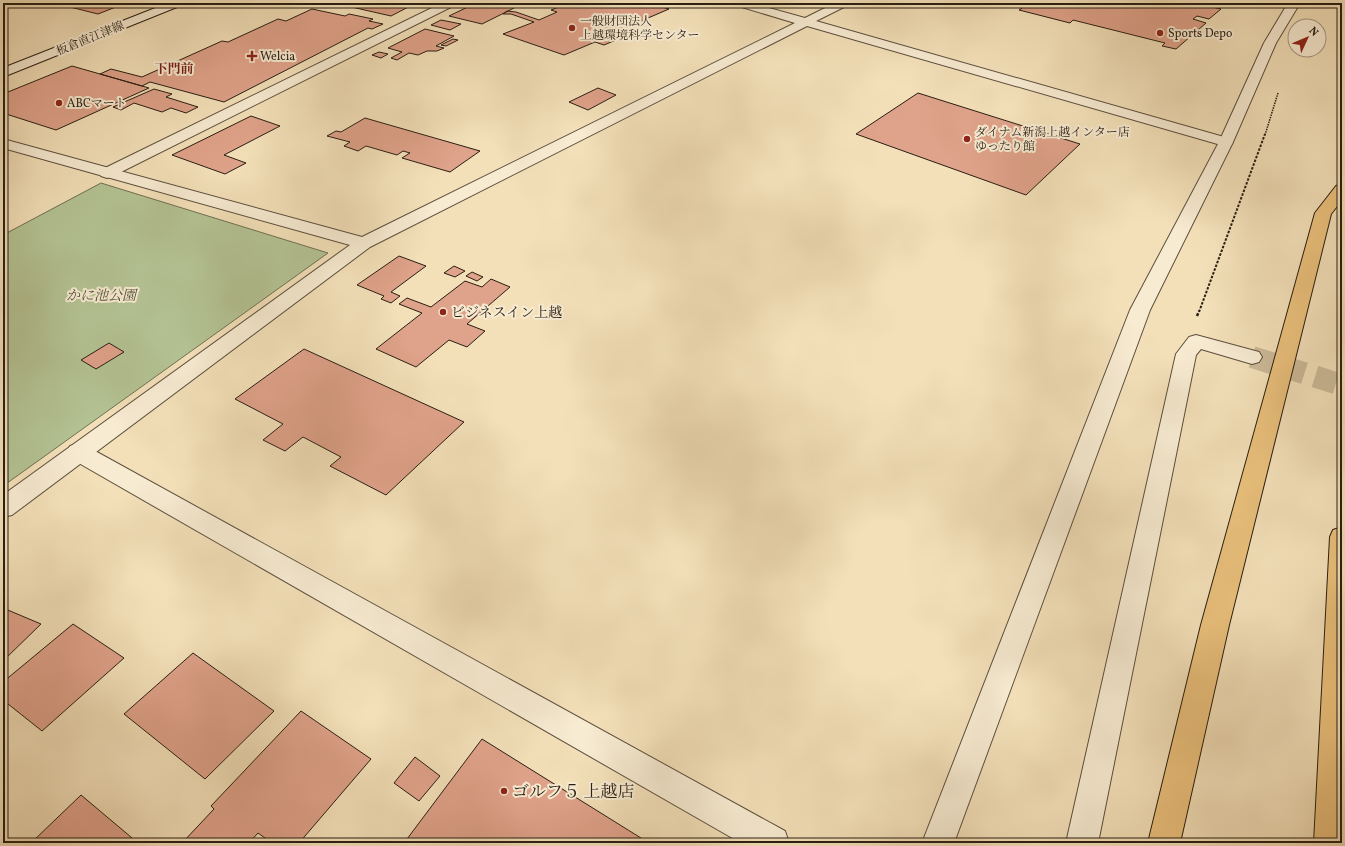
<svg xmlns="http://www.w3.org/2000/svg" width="1345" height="846" font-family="Vollkorn,'Noto Serif JP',serif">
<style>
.green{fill:#b4c394;stroke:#6e7053}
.building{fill:#dfa28a;stroke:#291e12}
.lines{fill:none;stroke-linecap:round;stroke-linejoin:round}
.minor-tunnel{stroke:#cbb998;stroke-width:22;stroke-dasharray:22 11;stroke-linecap:butt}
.minor-casing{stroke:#5c4e3c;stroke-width:2}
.tertiary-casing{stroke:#5c4e3c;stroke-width:2}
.secondary-casing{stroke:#291e12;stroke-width:2}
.trunk-casing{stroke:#291e12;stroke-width:2}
.path-far2{stroke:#291e12;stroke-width:1.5;stroke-dasharray:1.5 1;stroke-linecap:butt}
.path-far1{stroke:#291e12;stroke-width:2;stroke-dasharray:2.5 1.5;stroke-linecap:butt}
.path{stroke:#291e12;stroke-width:2.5;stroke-dasharray:3 2;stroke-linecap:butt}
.minor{fill:#f7ebd2;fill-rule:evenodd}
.tertiary{fill:#f7ebd2;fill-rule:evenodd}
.secondary{fill:#f7ebd2;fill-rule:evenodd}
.trunk{fill:#eac07c;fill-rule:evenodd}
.poi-dot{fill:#8f2418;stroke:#f7ebd2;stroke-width:1.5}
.labels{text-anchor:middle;stroke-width:4;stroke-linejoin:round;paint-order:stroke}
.far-poi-label{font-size:12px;fill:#291e12;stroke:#f7ebd2;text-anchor:start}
.far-street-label{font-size:12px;fill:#291e12;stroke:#f7ebd2}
.far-neighbourhood-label{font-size:13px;font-weight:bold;fill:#7a1f14;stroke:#f7ebd2}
.park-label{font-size:14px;font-style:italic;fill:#535039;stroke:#f7ebd2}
.poi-label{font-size:14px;fill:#291e12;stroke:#f7ebd2;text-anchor:start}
.near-poi-label{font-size:17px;fill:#291e12;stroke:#f7ebd2;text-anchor:start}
</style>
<rect width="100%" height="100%" fill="#f3e0b9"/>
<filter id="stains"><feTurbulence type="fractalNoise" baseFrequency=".005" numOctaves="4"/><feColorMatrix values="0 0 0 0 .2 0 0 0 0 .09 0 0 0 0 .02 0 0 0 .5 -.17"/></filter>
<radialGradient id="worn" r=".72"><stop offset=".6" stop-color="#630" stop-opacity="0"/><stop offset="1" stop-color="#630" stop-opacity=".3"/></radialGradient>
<path class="green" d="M 101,183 L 328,253 L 3,486 L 3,235 Z"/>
<path class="building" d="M 54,3 L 126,3 L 98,14 Z
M 334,3 L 416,3 L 391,16 Z
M 476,3 L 493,3 L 514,8 L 482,24 L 449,16 Z
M 569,3 L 653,3 L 651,4 L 669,9 L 606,36 L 616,40 L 604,45 L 595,42 L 564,55 L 503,34 L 534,22 L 511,14 L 503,14 L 507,11 L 516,12 L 539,20 L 557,12 L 551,10 Z
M 1002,3 L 1212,3 L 1208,6 L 1221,9 L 1209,19 L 1197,16 L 1193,19 L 1206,23 L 1176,49 L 1162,46 L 1165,43 L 1073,20 L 1070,23 L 1019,10 L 1022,8 Z
M 312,9 L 345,16 L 349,14 L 373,19 L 369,21 L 383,24 L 372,29 L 368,28 L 224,102 L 150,82 L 142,86 L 100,74 L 111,69 L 142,77 L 222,41 L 228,42 L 278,19 L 286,21 Z
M 441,20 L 461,24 L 450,30 L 431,25 Z
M 425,29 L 454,36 L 436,46 L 444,48 L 437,51 L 427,51 L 418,55 L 409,53 L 397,60 L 391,58 L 402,52 L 388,48 Z
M 453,39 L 458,40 L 446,46 L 441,45 Z
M 379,52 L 388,54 L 381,58 L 372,55 Z
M 72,66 L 149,88 L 56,130 L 3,113 L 3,94 Z
M 598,88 L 616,95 L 588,110 L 569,102 Z
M 154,89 L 172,94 L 166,97 L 198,107 L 186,113 L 171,108 L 162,112 L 134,103 L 121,110 L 113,107 Z
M 918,93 L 1080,144 L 1026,195 L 856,134 Z
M 251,116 L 280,126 L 224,155 L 246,163 L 225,174 L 172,155 Z
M 365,118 L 480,151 L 450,172 L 402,158 L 410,153 L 403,151 L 397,155 L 366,146 L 358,151 L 344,146 L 350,142 L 327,136 L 336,131 L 341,132 Z
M 399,256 L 426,266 L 391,292 L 400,296 L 391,303 L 381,299 L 384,296 L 357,285 Z
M 454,266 L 465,271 L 455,277 L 444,273 Z
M 472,272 L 483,277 L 477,281 L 466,276 Z
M 491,279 L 510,287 L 467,324 L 485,331 L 467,347 L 449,340 L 416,367 L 376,349 L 422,313 L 399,304 L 407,298 L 431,307 L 465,281 L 482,287 Z
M 109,343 L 124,352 L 96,369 L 81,360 Z
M 304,349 L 464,422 L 386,495 L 330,466 L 341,457 L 303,437 L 285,451 L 263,440 L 283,424 L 235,399 Z
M 3,608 L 41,624 L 3,661 Z
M 73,624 L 124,658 L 42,731 L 3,700 L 3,682 Z
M 193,653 L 274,711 L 205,779 L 124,714 Z
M 301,711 L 371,759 L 299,843 L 272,843 L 258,833 L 249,843 L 182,843 L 214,809 L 211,806 Z
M 482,739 L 649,843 L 404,843 Z
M 415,757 L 440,776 L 419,801 L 394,783 Z
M 81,795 L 138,843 L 31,843 Z"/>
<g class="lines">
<path class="minor-tunnel" d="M 1252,357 L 1342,385"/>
<defs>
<path id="minor" d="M 442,3 L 457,3 L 455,5 L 113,176 L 107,178 L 101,176 L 99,173 L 101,170 Z
M 1288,3 L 1300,3 L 1276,43 L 1233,142 L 1150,310 L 954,843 L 922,843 L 1130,310 L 1219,142 L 1264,43 Z
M 1196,335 L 1259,352 L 1262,357 L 1259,362 L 1252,364 L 1201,349 L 1196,355 L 1098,843 L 1066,843 L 1176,354 L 1189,337 Z
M 78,444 L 86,446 L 785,831 L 789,843 L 741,843 L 70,458 L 67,452 L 70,446 Z"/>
<path id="tertiary" d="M 733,3 L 751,3 L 805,18 L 835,3 L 850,3 L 848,5 L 816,21 L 1231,139 L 1233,142 L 1231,145 L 1226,146 L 1221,145 L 807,26 L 370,247 L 12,515 L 3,517 L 3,495 L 350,245 L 3,148 L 3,139 L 362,237 L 795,23 L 735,5 Z"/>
<path id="secondary" d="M 168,3 L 184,3 L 182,5 L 3,77 L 3,68 Z"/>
<path id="trunk" d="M 1342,184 L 1342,200 L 1331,214 L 1229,625 L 1180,843 L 1148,843 L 1201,625 L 1315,213 L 1336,186 Z
M 1342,527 L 1342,843 L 1314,843 L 1330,537 L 1333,530 Z"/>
</defs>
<use href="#minor" class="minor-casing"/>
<use href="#tertiary" class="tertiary-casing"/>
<use href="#secondary" class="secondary-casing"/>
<use href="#trunk" class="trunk-casing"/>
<path class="path-far2" d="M 1265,135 L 1278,93"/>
<path class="path-far1" d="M 1199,312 L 1265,134"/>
<path class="path" d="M 1197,316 L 1199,311"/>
<use href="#minor" class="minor"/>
<use href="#tertiary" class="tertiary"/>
<use href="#secondary" class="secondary"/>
<use href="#trunk" class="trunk"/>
</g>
<g class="poi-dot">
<circle cx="572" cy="28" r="4"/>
<circle cx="1160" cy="33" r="4"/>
<path d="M250 50h4v4h4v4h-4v4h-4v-4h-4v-4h4z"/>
<circle cx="59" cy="103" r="4"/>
<circle cx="967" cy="139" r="4"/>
<circle cx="443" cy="312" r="4"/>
<circle cx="504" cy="791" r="4"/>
</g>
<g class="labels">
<g class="far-poi-label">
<text x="580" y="25">一般財団法人<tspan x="580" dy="14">上越環境科学センター</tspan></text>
<text x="1168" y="37">Sports Depo</text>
<text x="260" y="60">Welcia</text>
<text x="67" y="107">ABCマート</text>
<text x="975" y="136">ダイナム新潟上越インター店<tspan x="975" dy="14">ゆったり館</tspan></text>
</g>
<g class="far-street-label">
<text transform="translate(90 38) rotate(-22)" y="4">板倉直江津線</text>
</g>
<g class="far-neighbourhood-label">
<text x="174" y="73">下門前</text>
</g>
<g class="park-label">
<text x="101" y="300">かに池公園</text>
</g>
<g class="poi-label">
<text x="451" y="317">ビジネスイン上越</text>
</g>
<g class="near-poi-label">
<text x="512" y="797">ゴルフ５ 上越店</text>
</g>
</g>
<rect width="1345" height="846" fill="none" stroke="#f3e0b9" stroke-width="16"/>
<rect x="4" y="4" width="1337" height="838" fill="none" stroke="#291e12" stroke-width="2"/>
<rect x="8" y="8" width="1329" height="830" fill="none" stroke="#291e12"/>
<g transform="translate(1307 38) rotate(46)"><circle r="19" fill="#f7ebd2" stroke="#a59985"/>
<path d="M0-3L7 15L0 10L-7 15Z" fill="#8f2418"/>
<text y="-6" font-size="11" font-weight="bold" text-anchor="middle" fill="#291e12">N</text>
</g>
<rect width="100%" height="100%" filter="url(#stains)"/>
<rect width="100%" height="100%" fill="url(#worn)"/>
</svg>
